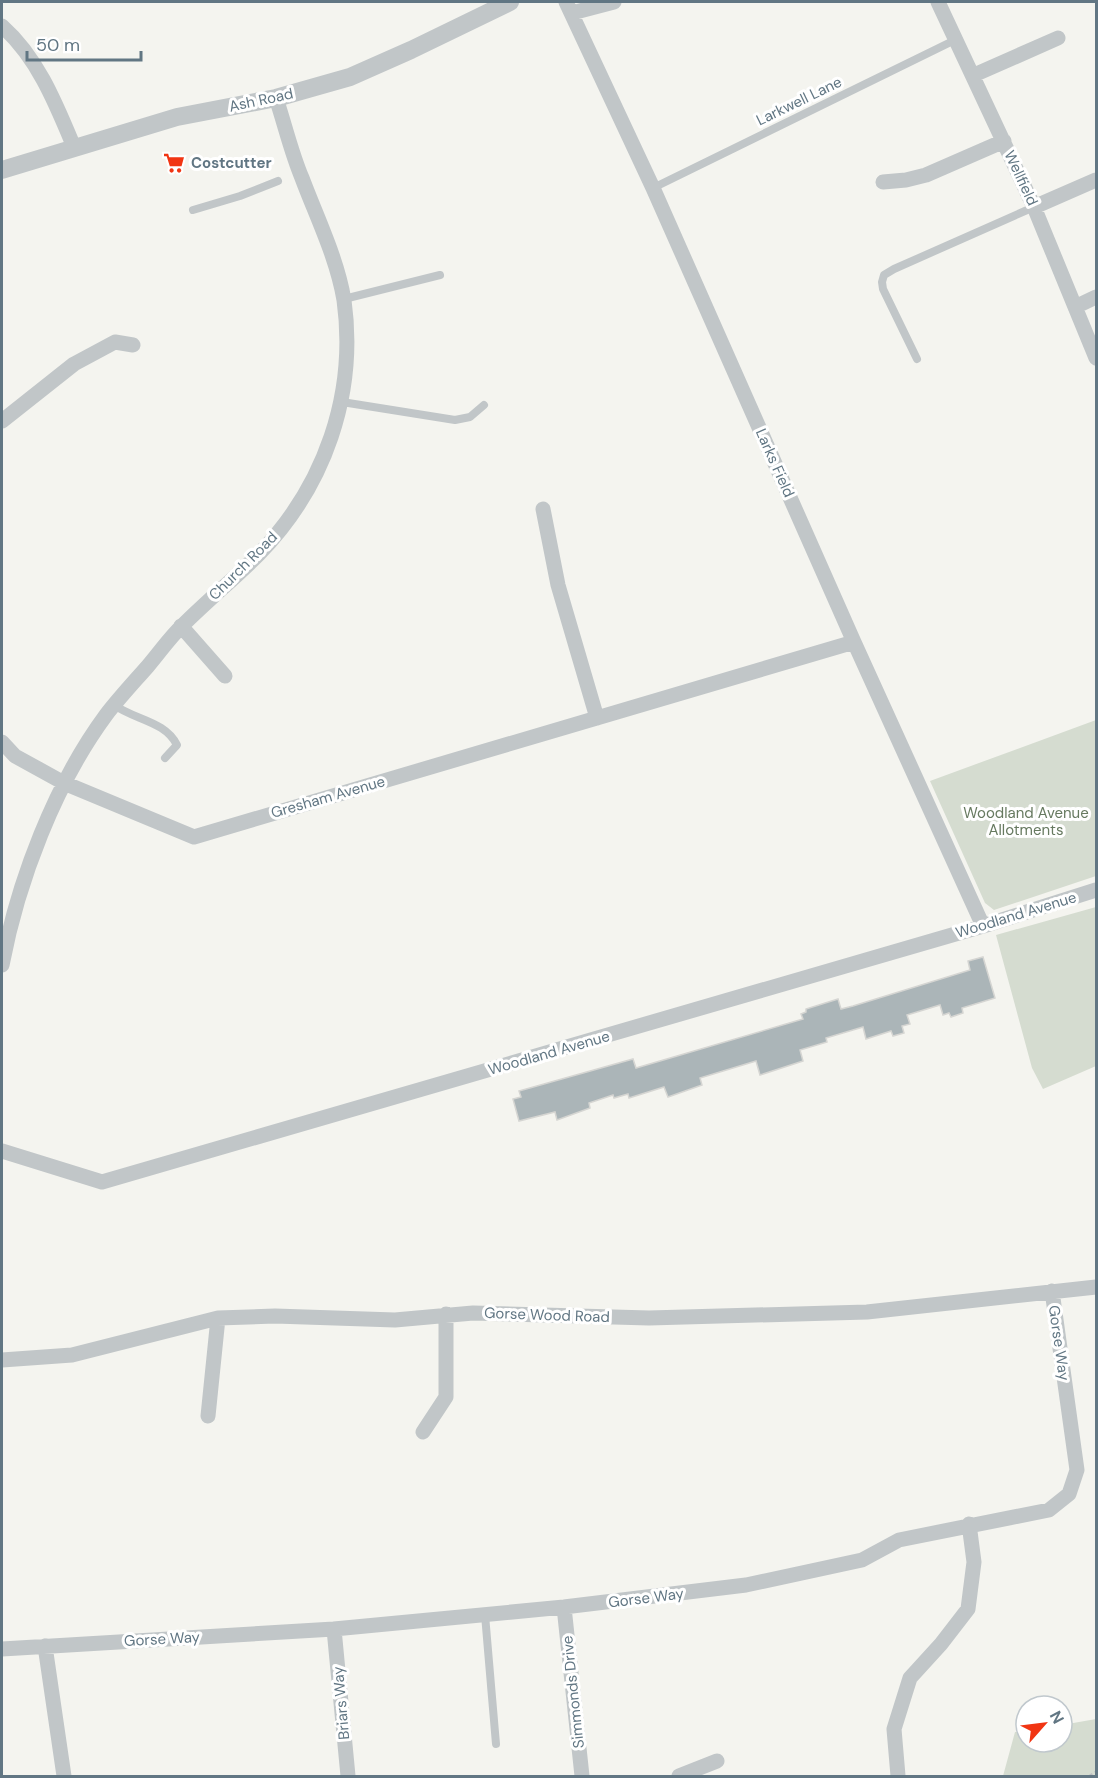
<svg xmlns="http://www.w3.org/2000/svg" width="1098" height="1778" font-family="'DM Sans',sans-serif">
<style>
.green{fill:#d5dcd0}
.building{fill:#abb5b8;stroke:#d5d5d2;stroke-width:1.5}
.lines{fill:none;stroke-linecap:round;stroke-linejoin:round}
.path{stroke:#bdbfc1;stroke-width:3;stroke-dasharray:3 3;stroke-linecap:butt}
.service{stroke:#c1c6c8;stroke-width:8}
.minor{stroke:#c1c6c8;stroke-width:15}
.tertiary{stroke:#c1c6c8;stroke-width:18}
.labels{text-anchor:middle;stroke-width:6;stroke-linejoin:round;paint-order:stroke}
.street-label{font-size:15px;fill:#617683;stroke:#fff}
.poi-label{font-size:15px;font-weight:bold;fill:#617683;stroke:#fff;text-anchor:start}
.park-label{font-size:15px;fill:#677a60;stroke:#fff}
</style>
<rect width="100%" height="100%" fill="#f4f4ef"/>
<path class="green" d="M 1096,720 L 1096,876 L 994,910 L 985,903 L 930,781 Z
M 1096,907 L 1096,1066 L 1043,1089 L 1032,1068 L 996,935 Z
M 1096,1719 L 1096,1776 L 1003,1776 L 1015,1732 L 1026,1731 L 1026,1742 L 1062,1742 L 1062,1725 Z"/>
<path class="building" d="M 983,957 L 995,998 L 962,1008 L 963,1013 L 951,1017 L 949,1013 L 943,1015 L 940,1005 L 907,1015 L 910,1024 L 902,1026 L 904,1033 L 893,1036 L 891,1031 L 866,1039 L 863,1027 L 826,1038 L 827,1042 L 800,1050 L 803,1061 L 760,1075 L 756,1061 L 700,1078 L 702,1085 L 668,1097 L 664,1087 L 629,1098 L 628,1094 L 614,1098 L 613,1095 L 589,1103 L 590,1108 L 557,1120 L 555,1112 L 519,1121 L 513,1099 L 521,1097 L 519,1091 L 633,1059 L 636,1068 L 803,1019 L 801,1014 L 806,1012 L 806,1009 L 838,999 L 841,1009 L 853,1006 L 970,970 L 968,961 Z"/>
<g class="lines">
<path class="path" d="M 1090,1776 L 1096,1772"/>
<path class="service" d="M 653,188 L 957,39
M 193,210 L 240,196 L 278,181
M 344,299 L 440,275
M 917,359 L 883,289 L 882,282 L 884,275 L 894,269 L 1034,207
M 342,402 L 455,420 L 470,417 L 484,405
M 114,705 C 135,720 165,721 177,745 L 165,758
M 485,1615 L 496,1744"/>
<path class="minor" d="M 566,2 L 653,188 L 854,642 L 983,926
M 938,2 L 1034,207 L 1096,358
M 572,13 L 614,2
M 2,26 C 38,58 56,104 74,147
M 974,75 L 1058,38
M 883,182 L 906,180 L 926,175 L 1004,141
M 1034,207 L 1096,180
M 1075,307 L 1096,297
M 2,421 L 74,364 L 115,342 L 133,345
M 543,509 L 558,585 L 597,718
M 181,626 L 225,676
M 2,742 L 15,756 L 64,783 L 194,837 L 854,642
M 2,965 C 18,881 55,784 106,715 C 119,698 134,682 148,666 C 160,652 170,637 183,625 C 208,600 235,578 259,554 C 325,486 357,394 344,300 C 337,258 317,218 302,178 C 291,152 285,125 276,98
M 2,1151 L 102,1182 L 983,926 L 1096,890
M 2,1360 L 72,1355 L 218,1318 L 275,1316 L 395,1320 L 473,1313 L 649,1318 L 867,1312 L 1096,1287
M 208,1416 L 218,1318
M 423,1432 L 446,1397 L 446,1314
M 564,1607 L 582,1776
M 334,1629 L 348,1776
M 45,1646 L 64,1776
M 2,1649 L 334,1629 L 564,1607 L 746,1585 L 862,1560 L 899,1540 L 1049,1510 L 1069,1494 L 1077,1470 L 1052,1291
M 679,1776 L 717,1761
M 898,1776 L 894,1729 L 910,1678 L 941,1644 L 968,1609 L 974,1562 L 969,1524"/>
<path class="tertiary" d="M 2,170 L 177,117 L 276,98 L 350,77 L 411,50 L 510,2"/>
</g>
<defs>
<symbol id="supermarket-bare" viewBox="-9 -9 18 18"><path d="M-6-5.5h2.5l.6 2H6L4.5 2H-2.5L-4.4-4H-6ZM-1.5 3.2a1.3 1.3 0 1 0 .1 0ZM3 3.2a1.3 1.3 0 1 0 .1 0Z" fill="#f13513" stroke="#fff" stroke-width="2.5" paint-order="stroke"/></symbol>
</defs>
<g fill-rule="evenodd">
<use href="#supermarket-bare" x="159" y="148" width="30" height="30"/>
</g>
<g class="labels">
<g class="street-label">
<text transform="translate(261 100) rotate(-12)" y="5">Ash Road</text>
<text transform="translate(799 101) rotate(-26)" y="5">Larkwell Lane</text>
<text transform="translate(1021 178) rotate(65)" y="5">Wellfield</text>
<text transform="translate(775 463) rotate(66)" y="5">Larks Field</text>
<text transform="translate(243 566) rotate(-45)" y="5">Church Road</text>
<text transform="translate(328 797) rotate(-16)" y="5">Gresham Avenue</text>
<text transform="translate(1016 915) rotate(-17)" y="5">Woodland Avenue</text>
<text transform="translate(549 1053) rotate(-16)" y="5">Woodland Avenue</text>
<text transform="translate(547 1315) rotate(2)" y="5">Gorse Wood Road</text>
<text transform="translate(1059 1343) rotate(82)" y="5">Gorse Way</text>
<text transform="translate(646 1598) rotate(-7)" y="5">Gorse Way</text>
<text transform="translate(162 1639) rotate(-3)" y="5">Gorse Way</text>
<text transform="translate(573 1692) rotate(-96)" y="5">Simmonds Drive</text>
<text transform="translate(341 1703) rotate(-95)" y="5">Briars Way</text>
</g>
<g class="poi-label">
<text x="191" y="168">Costcutter</text>
</g>
<g class="park-label">
<text x="1026" y="818">Woodland Avenue<tspan x="1026" dy="17">Allotments</tspan></text>
</g>
</g>
<rect width="1098" height="1778" fill="none" stroke="#617683" stroke-width="6"/>
<g transform="translate(1044 1724) rotate(62)"><circle r="28" fill="#ffffff" stroke="#c0c8cd" stroke-width="1.5"/>
<path d="M0-4.5L10 22L0 15L-10 22Z" fill="#f13513"/>
<text y="-9" font-size="16" font-weight="bold" text-anchor="middle" fill="#617683">N</text>
</g>
<path d="M27 51v9h114v-9" fill="none" stroke="#617683" stroke-width="3"/>
<text x="36" y="51" font-size="18" fill="#617683" stroke="#ffffff" stroke-width="4.5" paint-order="stroke">50 m</text>
</svg>
